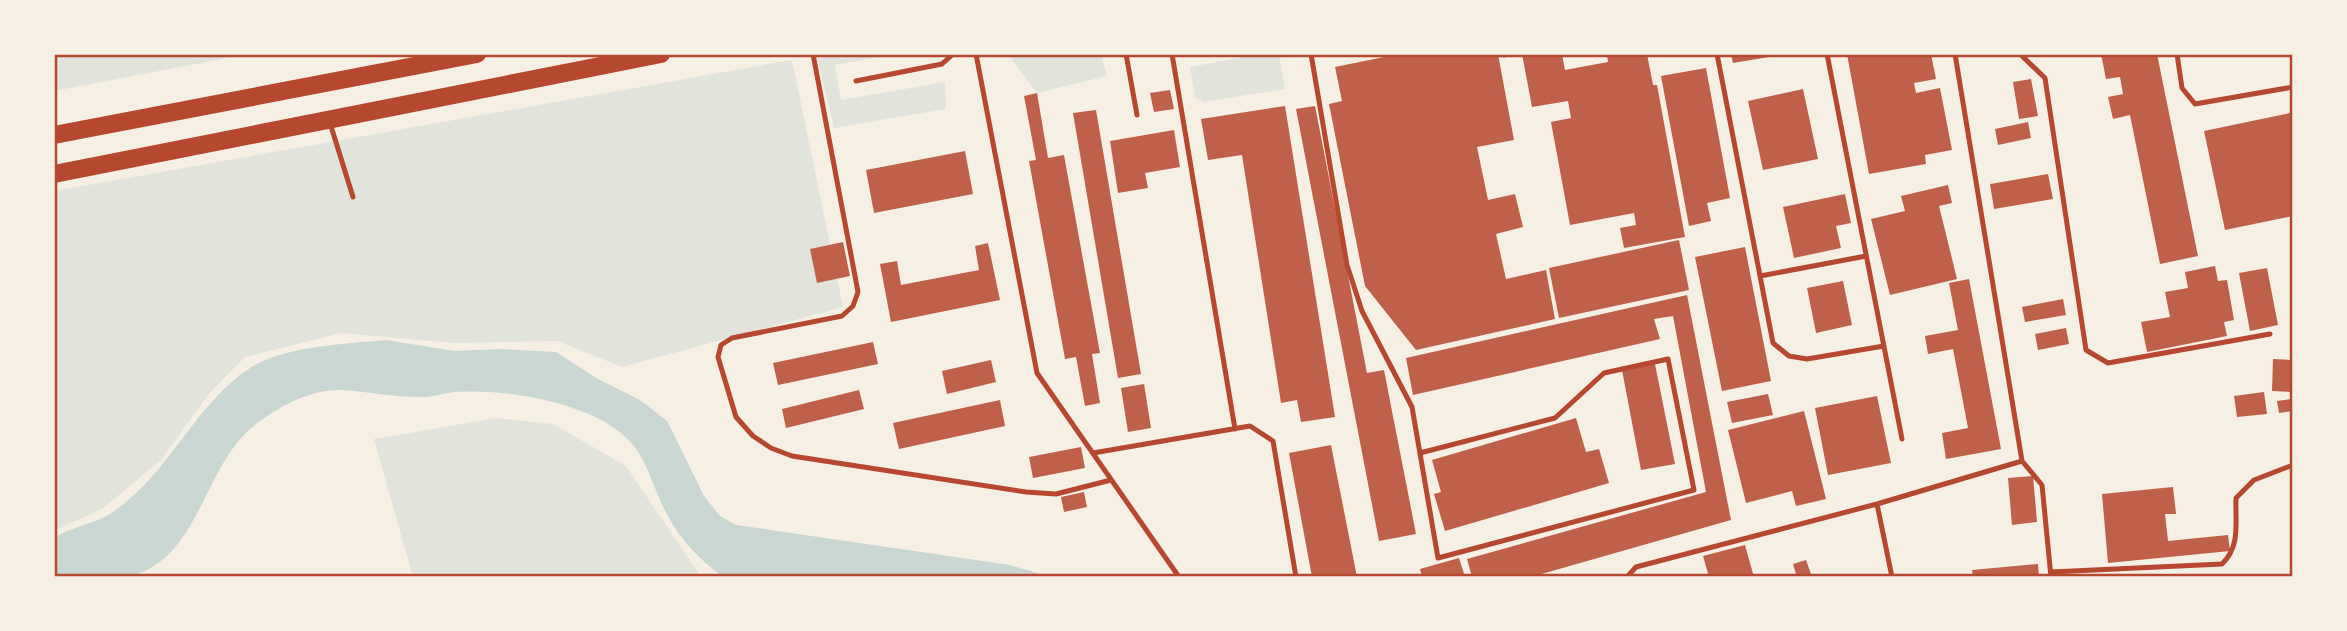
<svg xmlns="http://www.w3.org/2000/svg" width="2347" height="631" font-family="'Fira Sans Condensed',sans-serif">
<style>
.green{fill:#e2e4dc}
.water{fill:#c9d6d2}
.building{fill:#bf614a}
.lines{fill:none;stroke-linecap:round;stroke-linejoin:round}
.service{stroke:#b5482f;stroke-width:5}
.trunk{stroke:#b5482f;stroke-width:18}
.neatline{fill:none;stroke:#b5482f;stroke-width:2.5}
</style>
<rect width="100%" height="100%" fill="#f6efe4"/>
<path class="green" d="M 54,54 L 249,54 L 54,91 Z
M 897,54 L 835,65 L 841,100 L 945,82 L 946,109 L 834,128 L 817,55 Z
M 1008,54 L 1101,54 L 1107,76 L 1037,93 Z
M 1259,54 L 1279,54 L 1285,89 L 1204,102 L 1195,97 L 1190,67 Z
M 792,60 L 843,307 L 622,367 L 557,341 L 454,343 L 341,333 L 245,357 L 209,394 L 161,460 L 102,509 L 54,531 L 54,191 Z
M 497,418 L 553,424 L 626,466 L 701,577 L 413,577 L 374,439 Z"/>
<path class="water" d="M 386,340 L 455,351 L 500,349 L 556,352 L 598,379 L 640,400 L 667,421 L 704,496 L 720,516 L 736,525 L 1010,565 L 1050,577 L 720,575 C 700,559 680,540 668,516 C 652,488 648,455 622,434 C 583,401 505,389 455,392 C 443,393 431,398 419,397 C 392,397 366,391 340,390 C 309,389 271,410 249,430 C 202,473 198,560 128,577 C 106,582 77,577 54,577 L 54,538 C 72,526 96,524 113,512 C 169,474 194,405 250,368 C 284,346 346,344 386,340 Z"/>
<path class="building" d="M 1399,54 L 1498,54 L 1514,140 L 1477,147 L 1488,200 L 1515,194 L 1523,227 L 1496,234 L 1506,279 L 1546,270 L 1555,319 L 1416,350 L 1365,286 L 1329,104 L 1342,101 L 1335,67 Z
M 1522,54 L 1562,54 L 1565,70 L 1608,62 L 1607,54 L 1647,54 L 1653,85 L 1657,85 L 1685,237 L 1624,248 L 1620,228 L 1636,225 L 1634,213 L 1570,225 L 1551,122 L 1571,118 L 1568,101 L 1532,107 Z
M 1731,54 L 1775,54 L 1775,56 L 1733,63 Z
M 1847,54 L 1931,54 L 1936,79 L 1914,83 L 1916,93 L 1940,88 L 1952,150 L 1925,155 L 1926,164 L 1869,174 Z
M 2101,54 L 2157,54 L 2198,256 L 2160,264 L 2130,115 L 2113,119 L 2108,97 L 2123,94 L 2120,77 L 2106,79 Z
M 1706,68 L 1730,198 L 1707,203 L 1711,221 L 1689,226 L 1661,76 Z
M 2031,79 L 2038,116 L 2019,119 L 2013,82 Z
M 1803,89 L 1818,159 L 1763,170 L 1748,101 Z
M 1170,90 L 1174,109 L 1154,112 L 1150,93 Z
M 1037,93 L 1048,158 L 1064,155 L 1100,353 L 1092,354 L 1100,403 L 1085,406 L 1076,357 L 1065,359 L 1029,161 L 1036,160 L 1024,96 Z
M 1285,106 L 1335,417 L 1301,422 L 1297,400 L 1281,403 L 1242,155 L 1208,160 L 1201,119 Z
M 1315,106 L 1367,373 L 1384,370 L 1416,534 L 1379,541 L 1296,109 Z
M 1096,110 L 1141,374 L 1118,378 L 1073,113 Z
M 2290,113 L 2293,127 L 2293,216 L 2225,230 L 2204,131 Z
M 2028,122 L 2031,138 L 1998,145 L 1995,129 Z
M 1174,130 L 1180,167 L 1145,173 L 1148,188 L 1118,193 L 1110,141 Z
M 965,151 L 973,194 L 874,213 L 866,170 Z
M 2048,174 L 2053,199 L 1994,209 L 1990,184 Z
M 1948,185 L 1952,203 L 1939,206 L 1957,279 L 1890,295 L 1871,219 L 1905,211 L 1901,196 Z
M 1845,194 L 1851,223 L 1836,226 L 1841,248 L 1794,258 L 1783,207 Z
M 1679,240 L 1689,290 L 1559,318 L 1549,268 Z
M 843,242 L 850,276 L 817,283 L 810,249 Z
M 988,243 L 1000,300 L 891,322 L 880,264 L 897,261 L 901,285 L 979,270 L 975,246 Z
M 1745,247 L 1771,381 L 1722,391 L 1695,257 Z
M 2215,266 L 2218,281 L 2227,280 L 2234,320 L 2224,322 L 2227,336 L 2147,352 L 2141,322 L 2170,317 L 2165,292 L 2188,288 L 2185,272 Z
M 2267,268 L 2278,325 L 2250,331 L 2239,273 Z
M 1969,279 L 2001,449 L 1946,459 L 1942,433 L 1968,428 L 1953,349 L 1928,354 L 1925,336 L 1958,330 L 1949,283 Z
M 1843,281 L 1852,325 L 1816,333 L 1807,288 Z
M 1687,295 L 1731,520 L 1531,577 L 1472,577 L 1467,559 L 1706,492 L 1673,316 L 1654,319 L 1660,339 L 1413,395 L 1406,358 Z
M 2063,299 L 2066,315 L 2025,322 L 2022,307 Z
M 2066,328 L 2069,344 L 2038,350 L 2035,334 Z
M 873,342 L 878,364 L 778,385 L 773,363 Z
M 2273,359 L 2293,360 L 2293,392 L 2272,391 Z
M 991,360 L 996,382 L 947,394 L 942,371 Z
M 1655,364 L 1675,464 L 1641,470 L 1622,370 Z
M 1144,384 L 1151,428 L 1128,432 L 1121,388 Z
M 859,390 L 864,409 L 786,428 L 782,409 Z
M 2264,392 L 2267,414 L 2237,417 L 2234,396 Z
M 1768,394 L 1773,415 L 1732,423 L 1727,402 Z
M 1877,396 L 1891,463 L 1828,475 L 1815,408 Z
M 2291,399 L 2293,411 L 2279,413 L 2277,401 Z
M 1000,400 L 1005,426 L 899,449 L 893,423 Z
M 1804,411 L 1826,499 L 1796,506 L 1792,491 L 1746,503 L 1728,430 Z
M 1576,418 L 1586,452 L 1599,449 L 1609,483 L 1445,531 L 1434,494 L 1441,492 L 1432,460 Z
M 1331,445 L 1357,577 L 1312,577 L 1289,453 Z
M 1081,447 L 1085,468 L 1033,478 L 1029,457 Z
M 2033,476 L 2037,522 L 2012,525 L 2008,478 Z
M 2173,487 L 2176,514 L 2165,514 L 2168,541 L 2228,535 L 2230,551 L 2108,563 L 2102,494 Z
M 1084,492 L 1087,507 L 1064,512 L 1061,497 Z
M 1745,545 L 1754,577 L 1709,577 L 1703,556 Z
M 1459,558 L 1465,577 L 1422,577 L 1420,569 Z
M 1806,560 L 1812,577 L 1797,577 L 1793,564 Z
M 2038,564 L 2039,577 L 1973,577 L 1972,570 Z"/>
<g class="lines">
<path class="service" d="M 813,54 L 858,292 L 853,306 L 842,316 L 732,338 L 721,345 L 718,357 L 736,417 L 753,436 L 771,448 L 792,456 L 1026,492 L 1056,494 L 1111,480
M 976,54 L 1037,373 L 1179,577
M 1126,54 L 1137,115
M 1172,54 L 1235,429
M 1311,54 L 1347,265 L 1362,311 L 1412,407 L 1438,558 L 1694,490 L 1668,359 L 1604,373 L 1555,418 L 1420,453
M 1504,54 L 1504,55
M 1717,54 L 1773,343 L 1789,356 L 1807,359 L 1884,346
M 1827,54 L 1902,439
M 1955,54 L 2022,461 L 2042,485 L 2051,577
M 2020,54 L 2045,78 L 2086,350 L 2108,363 L 2270,334
M 2177,54 L 2182,88 L 2195,104 L 2293,87
M 856,81 L 942,64 L 953,54
M 330,123 L 353,197
M 1760,276 L 1866,256
M 1093,453 L 1250,426 L 1273,441 L 1296,577
M 1877,504 L 1892,577
M 2051,572 L 2222,564 C 2241,546 2235,522 2236,498 L 2254,480 L 2293,465
M 1627,577 L 1636,567 L 1877,504 L 2022,461"/>
<path class="trunk" d="M 54,135 L 477,54
M 54,174 L 661,54"/>
</g>
<rect width="2347" height="631" fill="none" stroke="#f6efe4" stroke-width="112"/>
<rect x="56" y="56" width="2235" height="519" class="neatline"/>
</svg>
